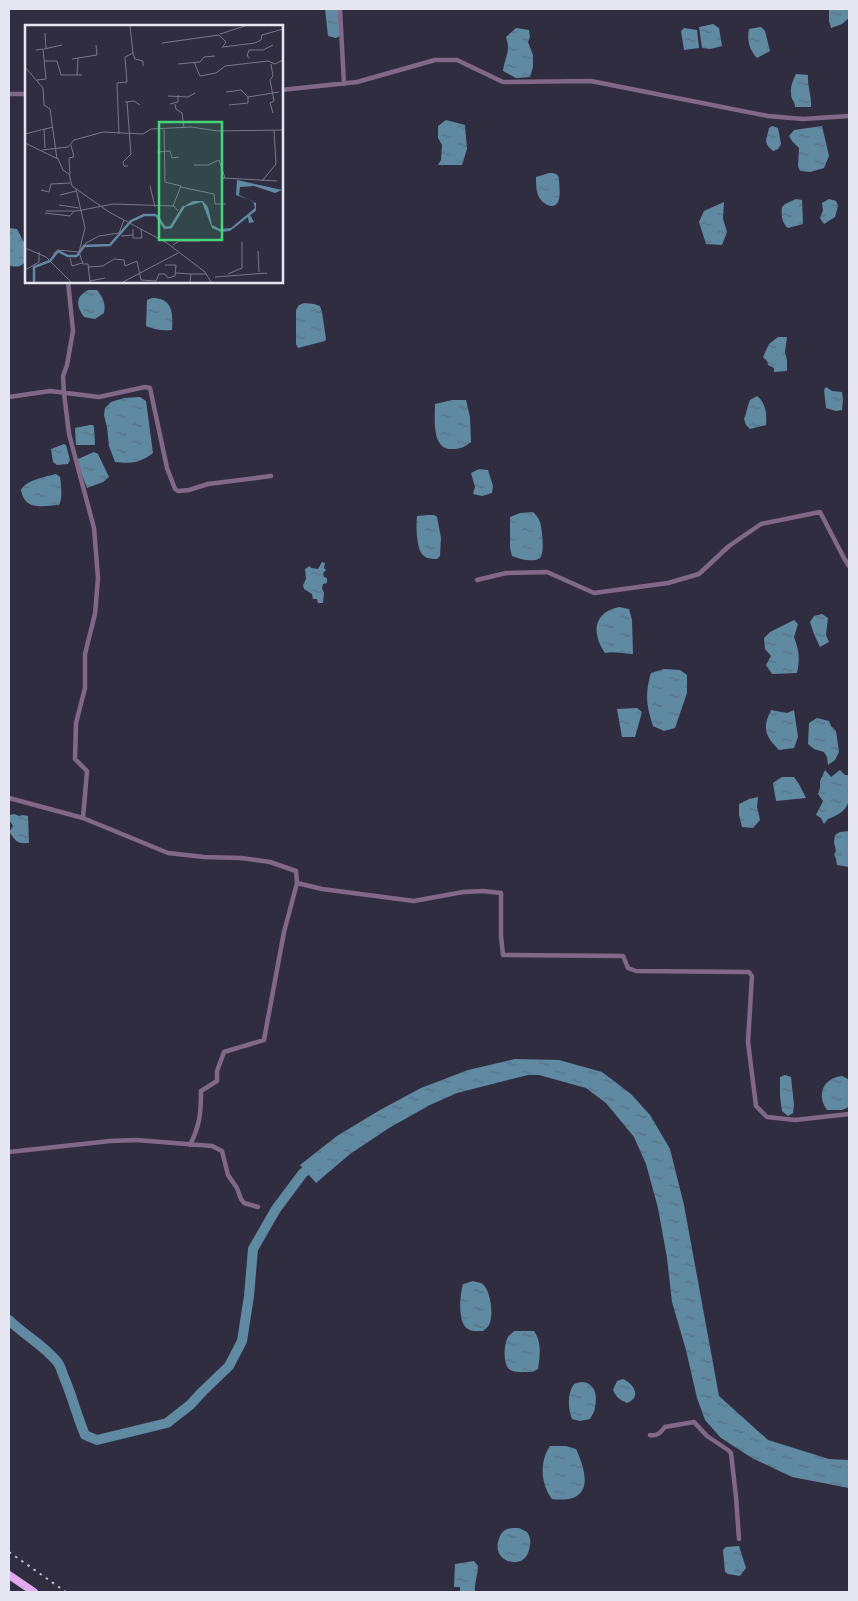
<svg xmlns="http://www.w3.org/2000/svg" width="858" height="1601" font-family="'DM Sans',sans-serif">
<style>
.water{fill:url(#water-ripples)}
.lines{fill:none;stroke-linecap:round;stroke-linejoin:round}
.river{stroke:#6089a2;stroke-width:10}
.minor{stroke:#816886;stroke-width:4.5}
.trunk{stroke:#e1aaed;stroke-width:8}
.rail{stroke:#bdbbca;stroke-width:2;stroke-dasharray:2.5 5;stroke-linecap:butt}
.inset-river{fill:none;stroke:#6089a2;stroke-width:2.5}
.inset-road{fill:none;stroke:#797788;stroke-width:1}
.view{fill:#44d77a;fill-opacity:0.15;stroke:#44d77a;stroke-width:2.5}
.inset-edge{fill:none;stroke:#e6e5f2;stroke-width:2.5}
</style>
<defs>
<pattern id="water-ripples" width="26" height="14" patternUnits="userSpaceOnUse" patternTransform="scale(1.25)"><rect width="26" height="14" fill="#6089a2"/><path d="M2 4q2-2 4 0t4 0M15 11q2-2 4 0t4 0" fill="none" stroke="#577183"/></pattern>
</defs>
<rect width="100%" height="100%" fill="#312d41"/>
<path class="water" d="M 325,9 L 338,9 L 340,36 L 336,38 L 328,36 Z
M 829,9 L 848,9 L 849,18 L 842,24 L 831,28 L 829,21 Z
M 713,24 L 719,28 L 722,46 L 710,49 L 702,48 L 699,27 Z
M 761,27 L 765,31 L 770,51 L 757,58 C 749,50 747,40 749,29 Z
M 516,28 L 529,30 L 530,37 L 528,42 L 533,55 L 533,67 L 530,77 L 516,78 L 503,71 C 505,56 511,52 506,37 Z
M 684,28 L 697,30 L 699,48 L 684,50 L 681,31 Z
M 796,74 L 808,75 C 807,86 812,96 811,107 L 795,107 C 795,104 794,101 792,99 C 789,90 792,82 796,74 Z
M 446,120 L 465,125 L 467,149 L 462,165 L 438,165 L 441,160 L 442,145 L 438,138 L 438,126 Z
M 772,126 L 778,128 L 781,144 L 778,149 L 773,151 C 762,142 767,139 769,128 Z
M 822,126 L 829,156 L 824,168 L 810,172 L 800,171 L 798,166 L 799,148 L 792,141 L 789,136 L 794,130 Z
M 549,173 C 554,173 557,173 559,178 C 559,185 561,196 558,202 C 553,211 542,203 539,197 C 536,191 536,184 536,177 Z
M 796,199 L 802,200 L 803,224 L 788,228 C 782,223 781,215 782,207 L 785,204 Z
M 829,199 L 836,201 L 838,206 L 835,217 L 824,224 L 820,218 L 823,210 L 822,203 Z
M 724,202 L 723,219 L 727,232 L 722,245 L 706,244 L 699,222 L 704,211 Z
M 9,228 L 17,229 L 26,246 L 26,260 C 23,267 15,268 9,265 Z
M 88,290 L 97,290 C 103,298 106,303 104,313 L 95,319 L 84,317 C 76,306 75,297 88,290 Z
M 152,298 C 173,298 173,313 172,330 C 162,331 155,330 146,326 L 147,300 Z
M 304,303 L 314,304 L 320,306 L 322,312 L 326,339 L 325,341 L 298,348 L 296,344 L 296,310 L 299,305 Z
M 778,337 L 787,337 L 785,352 L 787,360 L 787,371 L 774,372 L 774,368 L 768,365 L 767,361 L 763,357 L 769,344 Z
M 826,387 L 832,391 L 842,392 L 843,400 L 842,410 L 836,411 L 826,408 L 824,390 Z
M 757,396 C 766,403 767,414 766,425 L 750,429 L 746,425 L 744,419 C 747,413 747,406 750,400 Z
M 140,397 L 146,401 L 153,453 C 140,463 131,464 115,462 L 109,446 L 107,427 L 104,415 L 105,408 L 111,402 L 124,398 Z
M 452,400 L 466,400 L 470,417 L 471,442 C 464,447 461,449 453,449 C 431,451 435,418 435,404 Z
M 90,425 L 93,425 L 94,427 L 95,445 L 76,445 L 75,428 Z
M 64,444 L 66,445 L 70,460 L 68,464 L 57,465 L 53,462 L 51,449 Z
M 94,452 L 98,454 L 109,477 L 103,482 L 87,488 L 79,467 L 78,459 Z
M 479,469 L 488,470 L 493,486 L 492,493 L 482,496 L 473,494 L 475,487 L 471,473 Z
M 56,474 L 60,477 C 61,485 63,498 59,505 C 42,506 25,511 21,490 C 26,480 45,477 56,474 Z
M 533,512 C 536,515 539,518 540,522 C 542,528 545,554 540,558 C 534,563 519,559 512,556 L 510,548 L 510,517 L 520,513 Z
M 428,515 L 434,515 L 437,517 L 441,538 L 440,556 L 437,559 C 432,559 428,559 424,556 C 416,550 416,526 417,516 Z
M 322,562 L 325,563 L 324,568 L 326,570 L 323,573 L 324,577 L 327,578 L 327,583 L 323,584 L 322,588 L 324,593 L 323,603 L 318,603 L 317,599 L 313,599 L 312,594 L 304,589 L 303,585 L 306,579 L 305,569 L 310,566 L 311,568 L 318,569 Z
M 619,607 L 629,609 L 632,620 L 633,654 C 623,654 615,651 605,653 C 592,634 592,613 619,607 Z
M 822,614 L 828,618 L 826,635 L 829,642 L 820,647 L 814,634 L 810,622 L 814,616 Z
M 794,620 L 798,624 L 794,637 C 799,650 800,659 797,673 L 772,674 L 766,665 L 771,656 L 765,649 L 764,638 L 770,632 Z
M 664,669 L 680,670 L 687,675 L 687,693 L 675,728 L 664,731 L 653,726 C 646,705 645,693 651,673 Z
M 637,708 L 642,712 L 635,737 L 622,737 L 617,709 Z
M 771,710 L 787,713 L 794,710 L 798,737 L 794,748 L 779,750 C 765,736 762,728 771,710 Z
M 817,718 L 829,721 L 831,726 L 836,731 L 839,752 L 835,760 L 828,765 L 827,757 L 824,752 L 814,749 L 808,744 L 809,723 Z
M 825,770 L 831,777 L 840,770 L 845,775 L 849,775 C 849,798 854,810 828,819 L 824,824 L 821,818 L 816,815 L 823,801 L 818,794 L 820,788 L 820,781 Z
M 782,777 L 794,777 L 799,784 L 806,798 L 776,801 L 773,783 Z
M 758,797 L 757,807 L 760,820 L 753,828 L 742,827 L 739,815 L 739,804 L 749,799 Z
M 14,814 L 19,816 L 23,815 L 28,816 L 29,843 C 15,844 16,840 9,832 L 13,826 L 9,820 L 10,815 Z
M 849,831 L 849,867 L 837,865 L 836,859 L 834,854 L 836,851 L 834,842 L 835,835 L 840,832 Z
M 515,1059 L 559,1060 L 602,1072 L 631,1094 L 650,1115 L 670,1149 L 684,1205 L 719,1396 L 768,1440 L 829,1459 L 849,1460 L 849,1488 L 792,1477 L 752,1458 L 721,1438 L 705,1420 L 697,1398 L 686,1350 L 672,1302 L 667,1258 L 658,1208 L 646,1164 L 634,1137 L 606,1103 L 586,1088 L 539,1075 L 528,1075 L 457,1093 L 430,1105 L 389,1128 L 350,1154 L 316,1183 L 300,1165 L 337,1136 L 380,1110 L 421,1088 L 468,1070 Z
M 785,1075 L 791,1077 L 794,1105 L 793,1113 L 788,1116 L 782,1111 L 780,1096 L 780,1077 Z
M 842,1076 L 848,1079 L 849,1107 L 842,1110 L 827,1110 C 816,1095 823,1078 842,1076 Z
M 473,1281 C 475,1282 478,1282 481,1283 C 491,1288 494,1316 489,1325 C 488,1327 484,1330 483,1331 C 478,1331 472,1332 468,1329 C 457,1323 460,1294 463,1284 Z
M 514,1331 L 534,1331 C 542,1343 540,1355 538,1369 C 533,1373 529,1372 523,1372 C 518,1372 511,1372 508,1368 C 503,1361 504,1344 508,1337 C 509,1335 513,1333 514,1331 Z
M 623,1379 C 634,1384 642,1397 627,1403 C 620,1400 616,1397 613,1390 L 617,1381 Z
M 581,1382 C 594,1382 598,1394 595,1407 C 595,1411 592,1415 590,1419 L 580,1421 L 572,1419 C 568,1408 567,1394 574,1384 Z
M 550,1446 L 566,1446 L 576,1449 C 589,1477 592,1504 552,1499 C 541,1485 539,1462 550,1446 Z
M 512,1528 L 519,1528 L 527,1532 C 531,1538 531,1543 529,1550 C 524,1572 490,1562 499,1539 C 501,1532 505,1529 512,1528 Z
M 739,1546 L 746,1568 L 740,1576 L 728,1574 L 725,1572 L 723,1550 L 726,1547 Z
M 474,1561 L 478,1566 C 478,1575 474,1583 475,1592 L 460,1592 L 460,1587 L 454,1587 L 455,1564 Z"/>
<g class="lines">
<path class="river" d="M 9,1320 C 24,1335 45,1346 58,1363 C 61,1367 62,1373 64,1377 C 72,1396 77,1416 85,1435 L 97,1440 L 167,1423 L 190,1405 L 202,1392 L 229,1366 L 242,1341 L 249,1296 L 253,1249 L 276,1209 L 303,1173 L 316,1164"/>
<path class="minor" d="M 340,9 L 344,84
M 281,90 L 357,82 L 435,60 L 457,60 L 503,82 L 591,81 L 768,116 L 803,119 L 849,116
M 9,94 L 26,94
M 68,281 L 73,331 L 67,365 L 63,376 L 64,393 L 69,434 L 94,528 L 98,578 L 95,614 L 85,654 L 85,688 L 76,723 L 75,759 L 87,771 L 83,818 L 168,853 L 204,857 L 241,858 L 270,862 L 296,871 L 297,883 L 284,932 L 264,1040 L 224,1052 L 217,1071 L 217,1081 L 201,1091 C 201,1113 200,1125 190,1145
M 9,397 L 50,391 L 99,397 L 145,387 L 150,388 L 167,468 L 175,489 L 178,491 L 189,490 L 208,484 L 271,476
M 477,580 L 506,573 L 547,572 L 594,593 L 668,583 L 699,574 L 729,546 L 761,524 L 820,512 L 844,558 L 849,566
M 9,798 L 83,818
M 297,883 L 322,889 L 414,901 L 463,892 L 483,891 L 501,893 L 501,936 L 503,955 L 623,956 L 628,968 L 636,971 L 749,972 L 752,976 L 748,1042 L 756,1106 L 767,1117 L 795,1120 L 849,1114
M 9,1152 L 110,1141 L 136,1140 L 212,1146 L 222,1151 L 228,1175 L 237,1188 L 241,1199 L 244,1203 L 258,1207
M 650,1435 C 658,1436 660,1433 665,1427 L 694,1422 L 707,1436 L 728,1450 L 731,1453 L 736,1497 L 739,1539"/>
<path class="trunk" d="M 9,1575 L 34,1592"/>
<path class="rail" d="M 9,1552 L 66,1592"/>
</g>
<g transform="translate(25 25)">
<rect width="258" height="258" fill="#312d41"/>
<path d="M 212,155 L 257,165 L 250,168 L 229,161 L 215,162 L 214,170 L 231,178 L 231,186 L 225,190 L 229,197 L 224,198 L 223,192 L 205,206 L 196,207 L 187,203 L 177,177 L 156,183 L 168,176 L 178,176 L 183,182 L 187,200 L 195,204 L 206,203 L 230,183 L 228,176 L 211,170 Z" fill="#6089a2"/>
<path class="inset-river" d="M 131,190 L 140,203 L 146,202 L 159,181M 52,231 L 59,221 L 85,220 L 106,196 L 119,190 L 131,190M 9,257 L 9,242 L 25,236 L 33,226 L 43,231 L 52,231"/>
<path class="inset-road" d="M 20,8 L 21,24M 195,9 L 220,1M 137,18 L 194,10 L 201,17 L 197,23M 198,22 L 230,18 L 236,15 L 237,10 L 258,4M 19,24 L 37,20M 11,25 L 18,24 L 21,54 L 12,55M 108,28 L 110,34 L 118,36 L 118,41M 225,33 L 222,31 L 224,25 L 238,25 L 248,20M 47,34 L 72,30 L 71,20M 19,36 L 32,36 L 36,50 L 57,50M 169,37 L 175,51 L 191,48 L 200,41 L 243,36 L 250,39 L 258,35M 153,39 L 175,37 L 179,32 L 190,31M 246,39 L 248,51 L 245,55 L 249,76 L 245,78 L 248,88M 0,42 L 18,63 L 19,80 L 25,84 L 32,134M 52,50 L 53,33M 201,67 L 216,65 L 223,72M 143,71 L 163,72 L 170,68M 100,77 L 109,76 L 115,80M 102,77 L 106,129 L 98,137 L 99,141 L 103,141M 145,79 L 153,77 L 153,70M 150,79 L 151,84 L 157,88 L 159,103M 204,80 L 223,78 L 223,72 L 254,67M 19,104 L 20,123M 139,104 L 140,157 L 156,161 L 148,181M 0,109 L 28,102M 94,109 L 92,58 L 102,57 L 100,32 L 108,28 L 105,1M 0,118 L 33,134 L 38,145 L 44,149 L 47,161 L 84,187 L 142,218 L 180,247 L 186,257M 17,125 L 43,122 L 49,115 L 78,107 L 118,109 L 126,104 L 166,102 L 193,106 L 258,105M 132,127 L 145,126 L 147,133 L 154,132M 169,140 L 183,140 L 194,135 L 200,153M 45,149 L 44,133 L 49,132 L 46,120M 198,153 L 252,156M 237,156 L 251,139 L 249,105M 125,161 L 130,182M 156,162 L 189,169 L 190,179 L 201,179M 51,164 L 60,203 L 54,227 L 58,239 L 63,239 L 65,257M 16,165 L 24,167 L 26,159 L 45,158M 35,170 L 51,166M 34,180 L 54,183M 21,186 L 52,186 L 88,179 L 149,181 L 153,186M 20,188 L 45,191 L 49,186M 108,210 L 108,213 L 117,213 L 116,204M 96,211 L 108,210 L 108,204M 148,220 L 154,216 L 175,216M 0,223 L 21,232 L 46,257M 233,226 L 234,247M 28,229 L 33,225 L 54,227 L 61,218 L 74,211 L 94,208 L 99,195M 45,233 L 47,241 L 57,238M 63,242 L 78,241 L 89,234 L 99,235 L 100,241 L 112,236 L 116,255 L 131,256 L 134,249 L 140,249 L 143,253 L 150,251 L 151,240 L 140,240M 0,245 L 14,237 L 14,227M 151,248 L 166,249M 203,249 L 217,243 L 217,217M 190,252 L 242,248M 65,256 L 80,253M 98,257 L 153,228M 165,257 L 166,249 L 181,249"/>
<path class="view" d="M 134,97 L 197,97 L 197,215 L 134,215 Z"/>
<rect width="258" height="258" class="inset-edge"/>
</g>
<rect width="858" height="1601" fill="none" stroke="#e6e5f2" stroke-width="20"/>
</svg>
